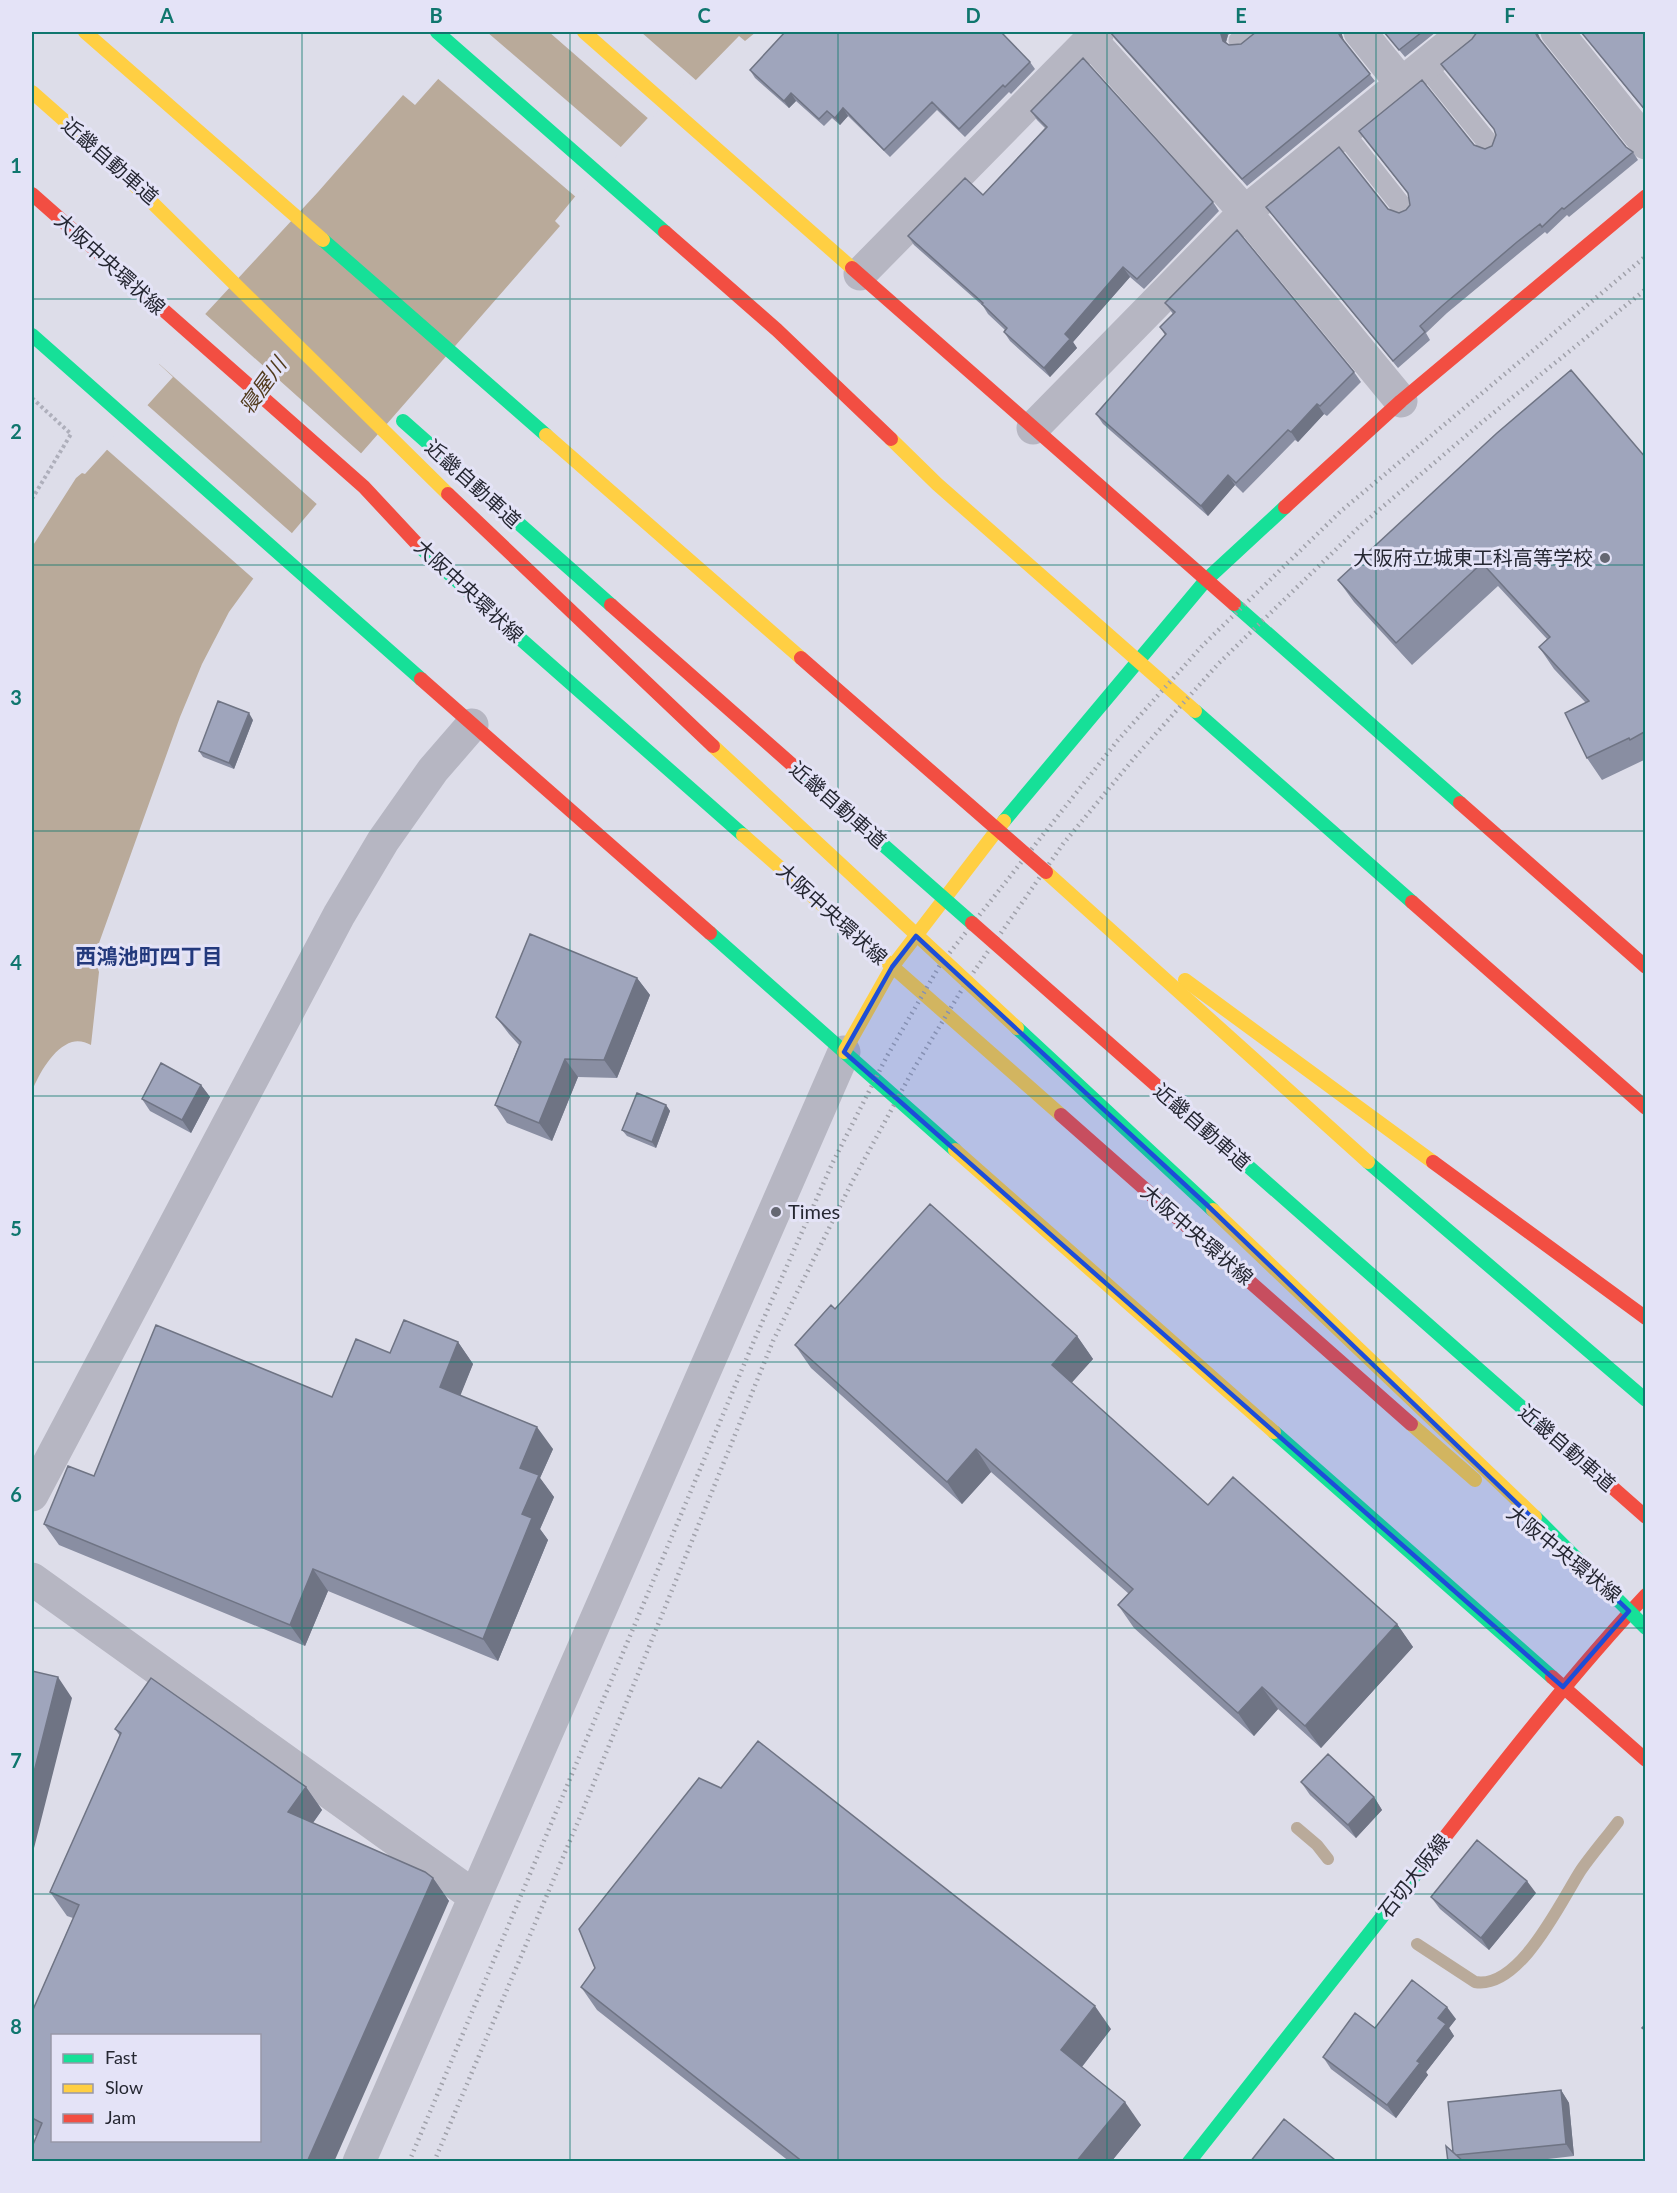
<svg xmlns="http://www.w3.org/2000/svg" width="1677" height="2193" font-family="Lato,'Noto Sans JP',sans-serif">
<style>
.water{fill:#b9aa9a}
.pier{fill:#dddde9}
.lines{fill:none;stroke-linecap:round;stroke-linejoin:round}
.stream{stroke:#b9aa9a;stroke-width:12}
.path{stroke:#aeafbb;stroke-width:4;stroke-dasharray:3 3;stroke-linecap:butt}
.lane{stroke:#b6b6c2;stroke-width:21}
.street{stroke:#b6b6c2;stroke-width:33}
.fast{stroke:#16e098;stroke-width:14}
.slow{stroke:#ffcf43;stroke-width:14}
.jam{stroke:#f24e42;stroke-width:14}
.rail{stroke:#a0a1aa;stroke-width:4.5;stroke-dasharray:1.5 4.5;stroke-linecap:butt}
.fast-bridge{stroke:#16e098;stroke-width:14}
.slow-bridge{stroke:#ffcf43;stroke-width:14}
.jam-bridge{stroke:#f24e42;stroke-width:14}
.wall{fill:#898ea2}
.shaded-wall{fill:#6f7484}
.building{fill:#9fa5bc;stroke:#6f7484;stroke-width:1.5;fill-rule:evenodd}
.marked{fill:#1d4ed8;fill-opacity:0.2;stroke:#1d4ed8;stroke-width:4.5;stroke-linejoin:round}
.grid{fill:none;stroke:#0f766e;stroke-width:1.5;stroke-opacity:0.55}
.poi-dot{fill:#656772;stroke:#e4e3f7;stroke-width:2}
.labels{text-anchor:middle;stroke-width:6;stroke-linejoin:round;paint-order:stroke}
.street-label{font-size:20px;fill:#252732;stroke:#e4e3f7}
.poi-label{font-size:20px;fill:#252732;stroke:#e4e3f7;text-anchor:end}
.water-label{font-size:21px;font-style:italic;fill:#513b1d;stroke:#e4e3f7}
.neighbourhood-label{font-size:21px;font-weight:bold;fill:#23397c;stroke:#e4e3f7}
.neatline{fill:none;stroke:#0f766e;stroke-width:2}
.grid-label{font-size:20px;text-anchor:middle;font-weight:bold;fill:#0f766e}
</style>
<rect width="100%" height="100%" fill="#dddde9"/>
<path class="water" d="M 480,32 L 756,32 L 745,41 L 739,36 L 693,83 L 686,77 L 578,193 L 555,221 L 560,226 L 315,506 L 253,579 L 229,612 L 202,664 L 180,717 L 94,957 L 99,972 L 91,1045 C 85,1042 79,1040 72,1042 C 53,1048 39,1074 32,1091 L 32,547 L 76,478 L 82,473 L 85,474 L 173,377 L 159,364 L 318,192 L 403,95 L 415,105 Z"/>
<path class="pier" d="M 476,32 L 487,32 L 623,149 L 577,198 L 436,77 Z
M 549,32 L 641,32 L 698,82 L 693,86 L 687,81 L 650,120 Z
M 203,312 L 364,456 L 319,506 L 157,362 Z
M 145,403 L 294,535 L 256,581 L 104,447 Z"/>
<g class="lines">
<path class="stream" d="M 1297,1828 L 1317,1845 L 1328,1859
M 1417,1944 L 1475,1982 C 1520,1990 1561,1901 1581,1870 C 1593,1853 1606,1838 1618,1822"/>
<path class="path" d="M 32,398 L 71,434 L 32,499"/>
<path class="lane" d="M 1239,41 L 1251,32
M 1425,65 L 1489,144
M 1343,132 L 1403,208"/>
<path class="street" d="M 1360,32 L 1402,84
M 1557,32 L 1646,143
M 1090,39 L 1245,212 L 1401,401
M 860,274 L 1098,32
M 1033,428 L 1245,212 L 1465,32
M 32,1495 L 339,915 L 383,841 L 433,770 L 472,725
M 32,1579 L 474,1896
M 359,2162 L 844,1052"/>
<path class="fast" d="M 437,32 L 665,232
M 32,335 L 421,679
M 419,546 L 524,642 L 743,835
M 1234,604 L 1460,803
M 1195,711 L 1412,902
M 1004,821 L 1206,580 L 1285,507
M 710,933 L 955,1150
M 1274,1432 L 1552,1677
M 1189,2162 L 1445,1837"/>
<path class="slow" d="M 584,32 L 852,268
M 32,92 L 134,182
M 891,439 L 937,484 L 1195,711
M 743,835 L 1061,1115
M 1185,980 L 1433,1162
M 844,1052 L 892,967 L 1004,821
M 955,1150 L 1274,1432
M 1411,1424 L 1475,1480"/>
<path class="jam" d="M 32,194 L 364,487 L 419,546
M 665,232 L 777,330 L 891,439
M 852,268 L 1234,604
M 1285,507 L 1401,401 L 1646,196
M 421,679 L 710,933
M 1460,803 L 1646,967
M 1412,902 L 1646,1108
M 1061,1115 L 1411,1424
M 1433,1162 L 1646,1318
M 1552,1677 L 1646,1760
M 1445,1837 C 1510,1754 1574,1672 1646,1595"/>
<path class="rail" d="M 409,2162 L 756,1336 L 832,1164 L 887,1056 L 940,965 L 1118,740 L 1203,645 L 1341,511 L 1646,256
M 434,2162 L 580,1817 L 773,1341 L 852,1182 L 913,1070 L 966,983 L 1063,844 L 1135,757 L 1219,663 L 1360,526 L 1481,423 L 1646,289"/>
<path class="fast-bridge" d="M 323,240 L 546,435
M 403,421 L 611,605
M 798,770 L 972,923
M 1017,1028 L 1213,1210
M 1207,1130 L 1553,1435
M 1368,1162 L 1646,1400
M 1535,1517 L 1646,1628"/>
<path class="slow-bridge" d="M 85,32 L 323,240
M 112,163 L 448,494
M 546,435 L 801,658
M 713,746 L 1017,1028
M 1046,872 L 1368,1162
M 1213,1210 L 1535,1517"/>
<path class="jam-bridge" d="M 448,494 L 713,746
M 611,605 L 798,770
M 801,658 L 1046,872
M 972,923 L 1207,1130
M 1553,1435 L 1646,1517"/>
</g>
<path class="wall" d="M 1110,32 L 1232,32 L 1228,35 L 1226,42 L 1229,45 L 1241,44 L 1256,32 L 1342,32 L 1342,35 L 1344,42 L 1375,81 L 1247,186 L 1115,39 Z
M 1384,32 L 1436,32 L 1405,57 Z
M 1477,32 L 1539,32 L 1538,34 L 1542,42 L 1626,147 L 1633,152 L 1638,160 L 1569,217 L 1567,215 L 1547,234 L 1545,232 L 1523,250 L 1447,313 L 1426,333 L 1430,340 L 1398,368 L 1266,207 L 1388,209 L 1399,213 L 1406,210 L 1410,205 L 1408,194 L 1359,131 L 1474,145 L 1485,149 L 1492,146 L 1496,135 L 1495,131 L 1441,64 L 1472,39 Z
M 1581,32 L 1646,32 L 1646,112 Z
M 1030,62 L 1035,69 L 1011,94 L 1009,92 L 965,137 L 937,110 L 890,157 L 848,116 L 840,125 L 832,118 L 824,126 L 796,101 L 789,108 L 755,78 L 750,70 Z
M 1031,111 L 1213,202 L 1219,211 L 1144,289 L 1130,277 L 1073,342 L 1077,348 L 1050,377 L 1010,341 L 1004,332 L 1005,330 L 988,314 L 983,306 L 914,245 L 908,236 L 983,195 L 1045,128 L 1037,120 Z
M 1165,303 L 1354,372 L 1361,382 L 1327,416 L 1324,414 L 1298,442 L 1295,440 L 1243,493 L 1235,485 L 1208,516 L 1103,424 L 1096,414 L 1165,335 L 1160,327 L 1173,314 Z
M 1646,458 L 1646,762 L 1644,760 L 1602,780 L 1587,758 L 1586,703 L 1554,669 L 1539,647 L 1547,639 L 1498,586 L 1412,665 L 1354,602 L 1338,580 Z
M 253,720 L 234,769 L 203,757 L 199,751 Z
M 637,978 L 650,995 L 617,1078 L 578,1077 L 552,1141 L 507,1123 L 495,1105 L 519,1045 L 509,1034 L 496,1017 Z
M 201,1085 L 210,1097 L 191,1133 L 150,1111 L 142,1099 Z
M 666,1105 L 670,1111 L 656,1148 L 627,1136 L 622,1130 Z
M 835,1309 L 1077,1336 L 1093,1359 L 1071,1383 L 1208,1505 L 1397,1624 L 1413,1647 L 1321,1748 L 1278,1709 L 1254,1736 L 1134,1628 L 1118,1605 L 1129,1594 L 991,1472 L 962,1504 L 811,1368 L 795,1345 Z
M 458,1342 L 473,1364 L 460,1395 L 553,1449 L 540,1478 L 554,1497 L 540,1529 L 548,1540 L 498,1661 L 328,1591 L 305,1646 L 59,1545 L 44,1524 L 94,1476 L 332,1397 Z
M 115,1729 L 306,1787 L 322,1810 L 313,1823 L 433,1878 L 449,1901 L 36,2136 L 32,2134 L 32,2012 L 73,1918 L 67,1916 L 50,1892 L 120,1736 Z
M 1301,1782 L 1374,1797 L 1382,1810 L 1356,1838 L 1310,1795 Z
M 1536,1893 L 1489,1950 L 1440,1909 L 1431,1897 Z
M 581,1987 L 1111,2029 L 1082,2067 L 1141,2125 L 1111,2162 L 790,2162 L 597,2010 Z
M 1456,2019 L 1449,2028 L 1454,2036 L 1426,2072 L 1428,2075 L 1396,2118 L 1331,2069 L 1323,2057 L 1375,2028 Z
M 1561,2090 L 1569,2103 L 1574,2156 L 1522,2162 L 1448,2162 L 1453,2152 Z"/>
<path class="shaded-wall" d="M 1222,32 L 1225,32 L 1228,35 L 1226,42 L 1229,48 L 1223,41 L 1221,34 Z
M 1338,32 L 1342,32 L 1342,35 L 1345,44 Z
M 1535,32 L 1539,32 L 1538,34 L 1542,44 Z
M 791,93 L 796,101 L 789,108 L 784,101 Z
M 843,108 L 848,116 L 840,125 L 835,118 Z
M 1123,267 L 1130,277 L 1073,342 L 1077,348 L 1050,377 L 1044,368 L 1065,334 Z
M 1317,404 L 1324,414 L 1298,442 L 1291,432 Z
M 1228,475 L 1235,485 L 1208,516 L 1201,506 Z
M 249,713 L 253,720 L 234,769 L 229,763 Z
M 637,978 L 650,995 L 617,1078 L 604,1060 Z
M 565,1059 L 578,1077 L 552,1141 L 539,1123 Z
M 201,1085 L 210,1097 L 191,1133 L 182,1120 Z
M 666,1105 L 670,1111 L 656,1148 L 652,1142 Z
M 1077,1336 L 1093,1359 L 1067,1388 L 1052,1365 Z
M 458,1342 L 473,1364 L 455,1409 L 440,1387 Z
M 537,1427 L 553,1449 L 540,1478 L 554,1497 L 540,1529 L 548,1540 L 498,1661 L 483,1639 L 522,1514 L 520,1468 Z
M 976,1449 L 991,1472 L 962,1504 L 947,1482 Z
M 313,1569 L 328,1591 L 305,1646 L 290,1625 Z
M 1397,1624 L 1413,1647 L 1321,1748 L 1305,1726 Z
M 58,1677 L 72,1698 L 32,1856 L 32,1780 Z
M 1262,1687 L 1278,1709 L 1254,1736 L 1238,1713 Z
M 306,1787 L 322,1810 L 304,1835 L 288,1812 Z
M 1374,1797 L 1382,1810 L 1356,1838 L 1348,1825 Z
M 433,1878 L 449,1901 L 334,2162 L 307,2162 Z
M 1527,1881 L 1536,1893 L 1489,1950 L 1481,1938 Z
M 1095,2006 L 1111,2029 L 1077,2073 L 1061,2050 Z
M 1447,2007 L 1456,2019 L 1449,2028 L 1454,2036 L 1426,2072 L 1428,2075 L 1396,2118 L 1387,2105 L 1417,2061 L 1438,2018 Z
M 1561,2090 L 1569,2103 L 1574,2156 L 1566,2144 Z
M 1125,2102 L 1141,2125 L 1111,2162 L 1076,2162 Z"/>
<path class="building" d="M 785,32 L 1001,32 L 1030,62 L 1005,87 L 1003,85 L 959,129 L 932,102 L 884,150 L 843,108 L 835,118 L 827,111 L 819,119 L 791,93 L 784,101 L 750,70 Z
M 1110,32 L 1222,32 L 1221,34 L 1223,41 L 1229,45 L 1241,44 L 1256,32 L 1338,32 L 1340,36 L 1370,74 L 1242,179 Z
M 1384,32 L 1422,32 L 1399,50 Z
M 1477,32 L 1535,32 L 1537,36 L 1626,147 L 1633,152 L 1564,209 L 1562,208 L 1542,227 L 1540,224 L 1517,242 L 1442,306 L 1420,326 L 1425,332 L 1393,361 L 1266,207 L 1339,147 L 1388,209 L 1399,213 L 1406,210 L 1410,205 L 1408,193 L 1359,131 L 1422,80 L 1474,145 L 1485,149 L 1492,146 L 1496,135 L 1494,129 L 1441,64 L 1472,39 Z
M 1581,32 L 1646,32 L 1646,111 Z
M 1083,58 L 1213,202 L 1137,279 L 1123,267 L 1065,334 L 1070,339 L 1044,368 L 1004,332 L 1007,328 L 982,304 L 983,303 L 908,236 L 965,178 L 983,195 L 1047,127 L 1031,111 Z
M 1237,230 L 1354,372 L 1320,406 L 1317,404 L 1291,432 L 1288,430 L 1236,483 L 1228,475 L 1201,506 L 1096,414 L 1166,334 L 1160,327 L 1175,312 L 1165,303 Z
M 1571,370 L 1646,458 L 1646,731 L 1630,740 L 1629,738 L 1587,758 L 1565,713 L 1589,701 L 1539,647 L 1550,637 L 1482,563 L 1396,643 L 1338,580 L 1497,433 Z
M 218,701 L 249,713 L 229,763 L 199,751 Z
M 530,934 L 637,978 L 604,1060 L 565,1059 L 539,1123 L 495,1105 L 521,1042 L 496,1017 Z
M 161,1063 L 201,1085 L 182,1120 L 142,1099 Z
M 637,1093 L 666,1105 L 652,1142 L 622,1130 Z
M 930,1204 L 1077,1336 L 1052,1365 L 1208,1505 L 1233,1477 L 1397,1624 L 1305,1726 L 1262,1687 L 1238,1713 L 1118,1605 L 1133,1589 L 976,1449 L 947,1482 L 795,1345 L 831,1305 L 835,1309 Z
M 404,1320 L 458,1342 L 440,1387 L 537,1427 L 520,1468 L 539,1475 L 522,1514 L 532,1518 L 483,1639 L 313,1569 L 290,1625 L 44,1524 L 68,1466 L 94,1476 L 156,1325 L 332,1397 L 356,1339 L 390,1353 Z
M 32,1671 L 58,1677 L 32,1780 Z
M 151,1678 L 306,1787 L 288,1812 L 425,1872 L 433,1878 L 307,2162 L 32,2162 L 32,2147 L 42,2123 L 32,2118 L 32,2012 L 79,1905 L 50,1892 L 121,1733 L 115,1729 ZM 52,2036 L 260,2036 L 260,2140 L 52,2140 Z
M 758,1741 L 1095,2006 L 1061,2050 L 1125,2102 L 1076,2162 L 803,2162 L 581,1987 L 595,1968 L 579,1929 L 699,1778 L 721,1788 Z
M 1328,1754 L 1374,1797 L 1348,1825 L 1301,1782 Z
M 1477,1840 L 1527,1881 L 1481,1938 L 1431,1897 Z
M 1412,1980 L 1447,2007 L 1438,2018 L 1446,2024 L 1417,2061 L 1420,2063 L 1387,2105 L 1323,2057 L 1355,2013 L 1375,2028 Z
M 1646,2024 L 1646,2031 L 1642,2028 Z
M 1561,2090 L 1566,2144 L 1456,2155 L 1453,2152 L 1448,2102 Z
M 1284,2119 L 1335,2160 L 1334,2162 L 1250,2162 Z
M 1446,2146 L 1464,2162 L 1448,2162 Z"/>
<path class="marked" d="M 916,936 L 1207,1205 L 1629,1611 L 1563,1687 L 844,1052 L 892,967 Z"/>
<path class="grid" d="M 302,32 L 302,2162M 570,32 L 570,2162M 838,32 L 838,2162M 1107,32 L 1107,2162M 1376,32 L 1376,2162M 32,299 L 1646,299M 32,565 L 1646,565M 32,831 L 1646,831M 32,1096 L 1646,1096M 32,1362 L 1646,1362M 32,1628 L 1646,1628M 32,1894 L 1646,1894"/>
<g class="poi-dot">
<circle cx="1605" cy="558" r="6"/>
<circle cx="776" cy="1212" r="6"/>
</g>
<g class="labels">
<g class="street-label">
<text transform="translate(110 161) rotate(41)" y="7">近畿自動車道</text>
<text transform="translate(110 264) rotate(42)" y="7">大阪中央環状線</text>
<text transform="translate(473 484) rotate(42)" y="7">近畿自動車道</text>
<text transform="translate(469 591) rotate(43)" y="7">大阪中央環状線</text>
<text transform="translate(838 805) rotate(41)" y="7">近畿自動車道</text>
<text transform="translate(832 914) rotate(42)" y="7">大阪中央環状線</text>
<text transform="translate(1202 1127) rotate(41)" y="7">近畿自動車道</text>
<text transform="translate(1197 1235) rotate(41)" y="7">大阪中央環状線</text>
<text transform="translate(1567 1448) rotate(41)" y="7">近畿自動車道</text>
<text transform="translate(1564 1554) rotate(39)" y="7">大阪中央環状線</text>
<text transform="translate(1414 1876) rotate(-52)" y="7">石切大阪線</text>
</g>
<g class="poi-label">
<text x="1593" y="565">大阪府立城東工科高等学校</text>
<text x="788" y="1219" text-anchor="start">Times</text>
</g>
<g class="water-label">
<text transform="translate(263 386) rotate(-54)" y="7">寝屋川</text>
</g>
<g class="neighbourhood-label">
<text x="149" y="964">西鴻池町四丁目</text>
</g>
</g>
<rect width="1677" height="2193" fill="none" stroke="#e4e3f7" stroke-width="66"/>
<rect x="51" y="2034" width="210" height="108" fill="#e4e3f7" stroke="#9898a8" stroke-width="1.5"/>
<rect x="63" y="2054" width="30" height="9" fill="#16e098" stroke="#9898a8" stroke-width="1.5"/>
<text x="105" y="2064" font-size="18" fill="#252732">Fast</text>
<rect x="63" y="2084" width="30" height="9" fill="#ffcf43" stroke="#9898a8" stroke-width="1.5"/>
<text x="105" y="2094" font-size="18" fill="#252732">Slow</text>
<rect x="63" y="2114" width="30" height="9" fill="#f24e42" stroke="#9898a8" stroke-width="1.5"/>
<text x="105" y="2124" font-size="18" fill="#252732">Jam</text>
<rect x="33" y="33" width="1611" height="2127" class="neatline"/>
<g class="grid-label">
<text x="167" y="23">A</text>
<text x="436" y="23">B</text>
<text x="704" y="23">C</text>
<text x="973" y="23">D</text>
<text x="1241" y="23">E</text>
<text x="1510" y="23">F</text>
<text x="16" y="173">1</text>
<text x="16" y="439">2</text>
<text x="16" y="705">3</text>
<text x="16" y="970">4</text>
<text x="16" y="1236">5</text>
<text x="16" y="1502">6</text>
<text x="16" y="1768">7</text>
<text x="16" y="2034">8</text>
</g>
</svg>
